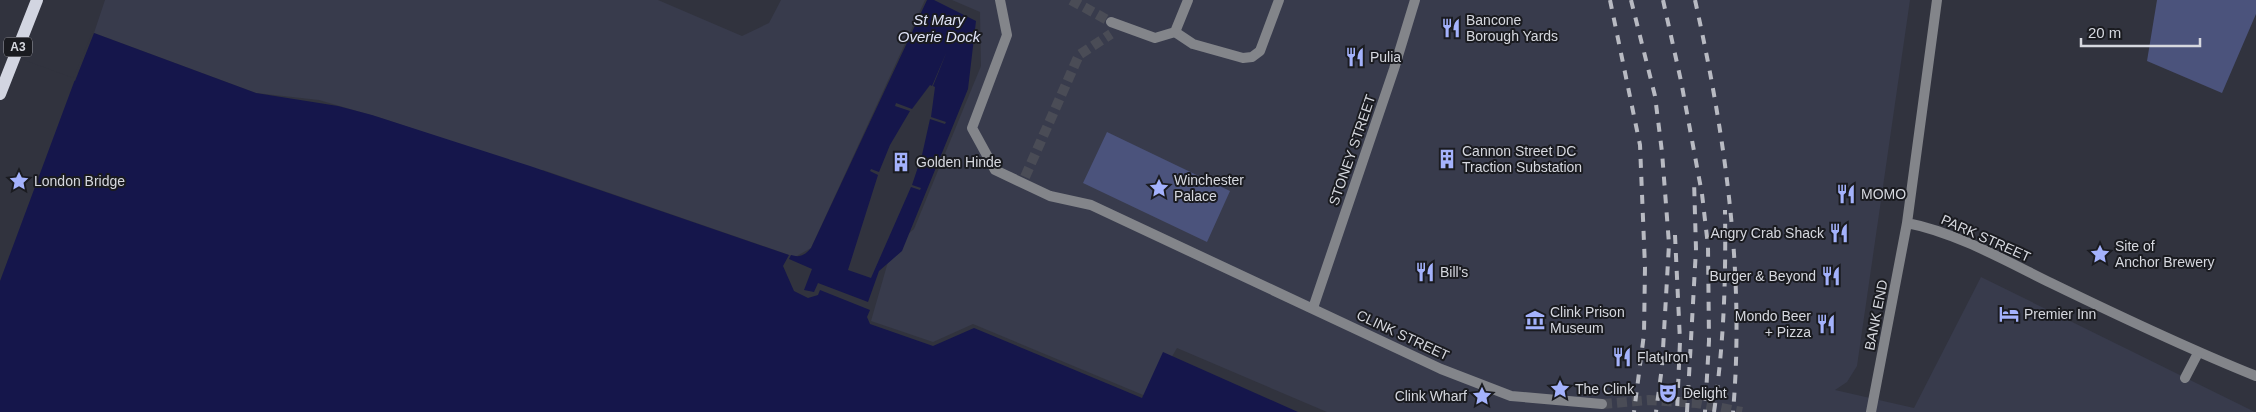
<svg xmlns="http://www.w3.org/2000/svg" width="2256" height="412" font-family="Arial,sans-serif">
<style>
.built{fill:#383b4c}
.green{fill:#4b537c}
.water{fill:#15164b;fill-rule:evenodd}
.pier{fill:#31333e}
.lines{fill:none;stroke-linecap:round;stroke-linejoin:round}
.street-tunnel{stroke:#4a4c56;stroke-width:10;stroke-dasharray:10 5;stroke-linecap:butt}
.lane{stroke:#83858a;stroke-width:10}
.street{stroke:#83858a;stroke-width:10}
.primary{stroke:#d2d5e1;stroke-width:12}
.rail{stroke:#b8bac2;stroke-width:4;stroke-dasharray:9 9;stroke-linecap:butt}
.labels{text-anchor:middle;stroke-width:4;stroke-linejoin:round;paint-order:stroke}
.shield{fill:#1a1b20;stroke:#9e9fa6;stroke-width:1}
.shield-label{font-size:12px;font-weight:bold;fill:#d6d8df}
.poi-label{font-size:14px;fill:#d6d8df;stroke:#1a1b20;text-anchor:start}
.street-label{font-size:14px;fill:#d6d8df;stroke:#1a1b20}
.water-label{font-size:15px;font-style:italic;fill:#dfe3f6;stroke:#1a1b20}
</style>
<rect width="100%" height="100%" fill="#31333e"/>
<path class="built" d="M 105,0 L 658,0 L 742,36 L 769,23 L 781,0 L 925,0 L 811,248 L 795,257 L 543,170 L 540,171 L 381,118 L 319,100 L 256,93 L 94,33 Z
M 952,0 L 1910,0 L 1857,366 L 1847,382 L 1835,390 L 1914,408 L 1981,277 L 2255,412 L 1327,412 L 1177,348 L 1148,397 L 973,324 L 933,342 L 871,321 L 892,248 L 914,229 L 981,66 L 980,12 Z"/>
<path class="green" d="M 2157,0 L 2256,0 L 2256,14 L 2222,93 L 2147,61 Z
M 1107,132 L 1230,191 L 1207,242 L 1083,183 Z"/>
<path class="water" d="M 927,0 L 934,0 L 976,21 L 968,89 L 902,251 L 879,271 L 868,302 L 818,283 L 814,292 L 804,290 L 812,269 L 789,259 L 791,255 C 800,258 805,255 811,248 ZM 947,51 L 933,86 L 935,87 L 931,117 L 946,122 L 945,124 L 930,119 L 922,155 L 912,185 L 921,188 L 920,190 L 911,187 L 871,278 L 848,270 L 878,175 L 870,171 L 871,169 L 879,172 L 890,145 L 910,111 L 895,106 L 896,103 L 912,109 L 930,85 L 932,86 Z
M 94,33 L 256,93 L 338,106 L 372,115 L 530,166 L 789,255 L 783,266 L 794,291 L 808,298 L 818,295 L 820,290 L 870,310 L 867,317 L 870,324 L 933,346 L 974,328 L 1142,398 L 1163,352 L 1298,412 L 0,412 L 0,53 L 75,81 Z"/>
<path class="pier" d="M 93,31 L 0,281 L 0,51 L 73,78 Z"/>
<g class="lines">
<path class="street-tunnel" d="M 1071,0 L 1111,22
M 1025,177 L 1079,55 L 1111,34
M 1602,404 L 1649,400 L 1697,403 L 1742,412"/>
<path class="lane" d="M 1175,32 L 1193,44 L 1243,58 L 1252,57 L 1260,51 L 1279,0
M 2185,378 L 2198,353"/>
<path class="street" d="M 1000,0 L 1007,35 L 972,128 L 995,170 L 1050,196 L 1091,205 L 1441,369 L 1511,396 L 1602,404
M 1111,22 L 1155,38 L 1175,32 L 1188,0
M 1907,223 C 1955,232 2008,262 2051,283 C 2119,316 2186,348 2256,376
M 1313,308 L 1394,69 L 1415,0
M 1871,412 L 1907,223 L 1937,0"/>
<path class="primary" d="M 0,94 L 37,0"/>
<path class="rail" d="M 1610,0 L 1640,145 L 1645,267 L 1644,334 L 1634,412
M 1631,0 L 1655,96 L 1662,152 L 1669,244 L 1662,367 L 1656,412
M 1663,0 L 1681,81 L 1702,194 L 1708,246 L 1709,341 L 1705,412
M 1695,0 C 1725,135 1745,273 1733,412
M 1675,235 L 1680,341 L 1677,412
M 1687,412 L 1696,249 L 1694,180
M 1714,412 C 1724,343 1726,279 1725,210"/>
</g>
<defs>
<symbol id="restaurant-bare" viewBox="-9 -9 18 18"><path d="M-5-6h1v4h1v-4h1v4h1v-4h1v5L-1.5 .5V6h-2V.5L-5-1ZM5-6V6H3V1.5H1.5Q1.5-4 5-6Z" fill="#a4b2fc" stroke="#1a1b20" stroke-width="2.5" paint-order="stroke"/></symbol>
<symbol id="building-bare" viewBox="-9 -9 18 18"><path d="M-4-6H4V6H1V3H-1V6H-4ZM-2.5-4.3h1.7v1.8h-1.7ZM.8-4.3h1.7v1.8H.8ZM-2.5-1h1.7V.8h-1.7ZM.8-1h1.7V.8H.8Z" fill="#a4b2fc" stroke="#1a1b20" stroke-width="2.5" paint-order="stroke"/></symbol>
<symbol id="sight-bare" viewBox="-9 -9 18 18"><path d="M0-6L1.8-2.2L6-1.7L2.9 1.2L3.7 5.4L0 3.3L-3.7 5.4L-2.9 1.2L-6-1.7L-1.8-2.2Z" fill="#a4b2fc" stroke="#1a1b20" stroke-width="2.5" paint-order="stroke"/></symbol>
<symbol id="hotel-bare" viewBox="-9 -9 18 18"><path d="M-6-4.5h1.5V1H6V5H4.5V3h-9V5H-6ZM-4 0a1.8 1.8 0 1 1 3.6 0ZM.5 0V-2.5h3Q6-2.5 6 0Z" fill="#a4b2fc" stroke="#1a1b20" stroke-width="2.5" paint-order="stroke"/></symbol>
<symbol id="museum-bare" viewBox="-9 -9 18 18"><path d="M0-6L6-3V-2H-6V-3ZM-5-1h2V3h-2ZM-1-1h2V3h-2ZM3-1h2V3H3ZM-6 4H6V6H-6Z" fill="#a4b2fc" stroke="#1a1b20" stroke-width="2.5" paint-order="stroke"/></symbol>
<symbol id="theatre-bare" viewBox="-9 -9 18 18"><path d="M-5-5.5Q0-4 5-5.5V0Q5 5 0 6Q-5 5-5 0ZM-3.3-2.5H-1v1.5H-3.3ZM1-2.5H3.3v1.5H1ZM-2.8 1Q0 5.5 2.8 1Z" fill="#a4b2fc" stroke="#1a1b20" stroke-width="2.5" paint-order="stroke"/></symbol>
</defs>
<g fill-rule="evenodd">
<use href="#restaurant-bare" x="1437" y="14" width="28" height="28"/>
<use href="#restaurant-bare" x="1341" y="43" width="28" height="28"/>
<use href="#building-bare" x="1433" y="145" width="28" height="28"/>
<use href="#building-bare" x="887" y="148" width="28" height="28"/>
<use href="#sight-bare" x="5" y="167" width="28" height="28"/>
<use href="#sight-bare" x="1145" y="174" width="28" height="28"/>
<use href="#restaurant-bare" x="1832" y="180" width="28" height="28"/>
<use href="#restaurant-bare" x="1825" y="219" width="28" height="28"/>
<use href="#sight-bare" x="2086" y="240" width="28" height="28"/>
<use href="#restaurant-bare" x="1411" y="258" width="28" height="28"/>
<use href="#restaurant-bare" x="1817" y="262" width="28" height="28"/>
<use href="#hotel-bare" x="1995" y="300" width="28" height="28"/>
<use href="#museum-bare" x="1521" y="306" width="28" height="28"/>
<use href="#restaurant-bare" x="1812" y="310" width="28" height="28"/>
<use href="#restaurant-bare" x="1608" y="343" width="28" height="28"/>
<use href="#sight-bare" x="1546" y="375" width="28" height="28"/>
<use href="#theatre-bare" x="1654" y="379" width="28" height="28"/>
<use href="#sight-bare" x="1468" y="382" width="28" height="28"/>
</g>
<g class="labels">
<rect class="shield" x="4" y="37.5" width="28" height="19" rx="4"/>
<g class="shield-label">
<text x="18" y="51">A3</text>
</g>
<g class="poi-label">
<text x="1466" y="25">Bancone<tspan x="1466" dy="16">Borough Yards</tspan></text>
<text x="1370" y="62">Pulia</text>
<text x="1462" y="156">Cannon Street DC<tspan x="1462" dy="16">Traction Substation</tspan></text>
<text x="916" y="167">Golden Hinde</text>
<text x="1174" y="185">Winchester<tspan x="1174" dy="16">Palace</tspan></text>
<text x="34" y="186">London Bridge</text>
<text x="1861" y="199">MOMO</text>
<text x="1824" y="238" text-anchor="end">Angry Crab Shack</text>
<text x="2115" y="251">Site of<tspan x="2115" dy="16">Anchor Brewery</tspan></text>
<text x="1440" y="277">Bill's</text>
<text x="1816" y="281" text-anchor="end">Burger &amp; Beyond</text>
<text x="1550" y="317">Clink Prison<tspan x="1550" dy="16">Museum</tspan></text>
<text x="2024" y="319">Premier Inn</text>
<text x="1811" y="321" text-anchor="end">Mondo Beer<tspan x="1811" dy="16">+ Pizza</tspan></text>
<text x="1637" y="362">Flat Iron</text>
<text x="1575" y="394">The Clink</text>
<text x="1683" y="398">Delight</text>
<text x="1467" y="401" text-anchor="end">Clink Wharf</text>
</g>
<g class="street-label">
<text transform="translate(1352 150) rotate(-71)" y="5">STONEY STREET</text>
<text transform="translate(1986 238) rotate(24)" y="5">PARK STREET</text>
<text transform="translate(1876 315) rotate(-79)" y="5">BANK END</text>
<text transform="translate(1403 335) rotate(25)" y="5">CLINK STREET</text>
</g>
<g class="water-label">
<text x="939" y="25">St Mary<tspan x="939" dy="17">Overie Dock</tspan></text>
</g>
</g>
<path d="M2081 38v8h119v-8" fill="none" stroke="#d6d8df" stroke-width="2.5"/>
<text x="2088" y="38" font-size="15" fill="#d6d8df" stroke="#1a1b20" stroke-width="4" paint-order="stroke">20 m</text>
</svg>
